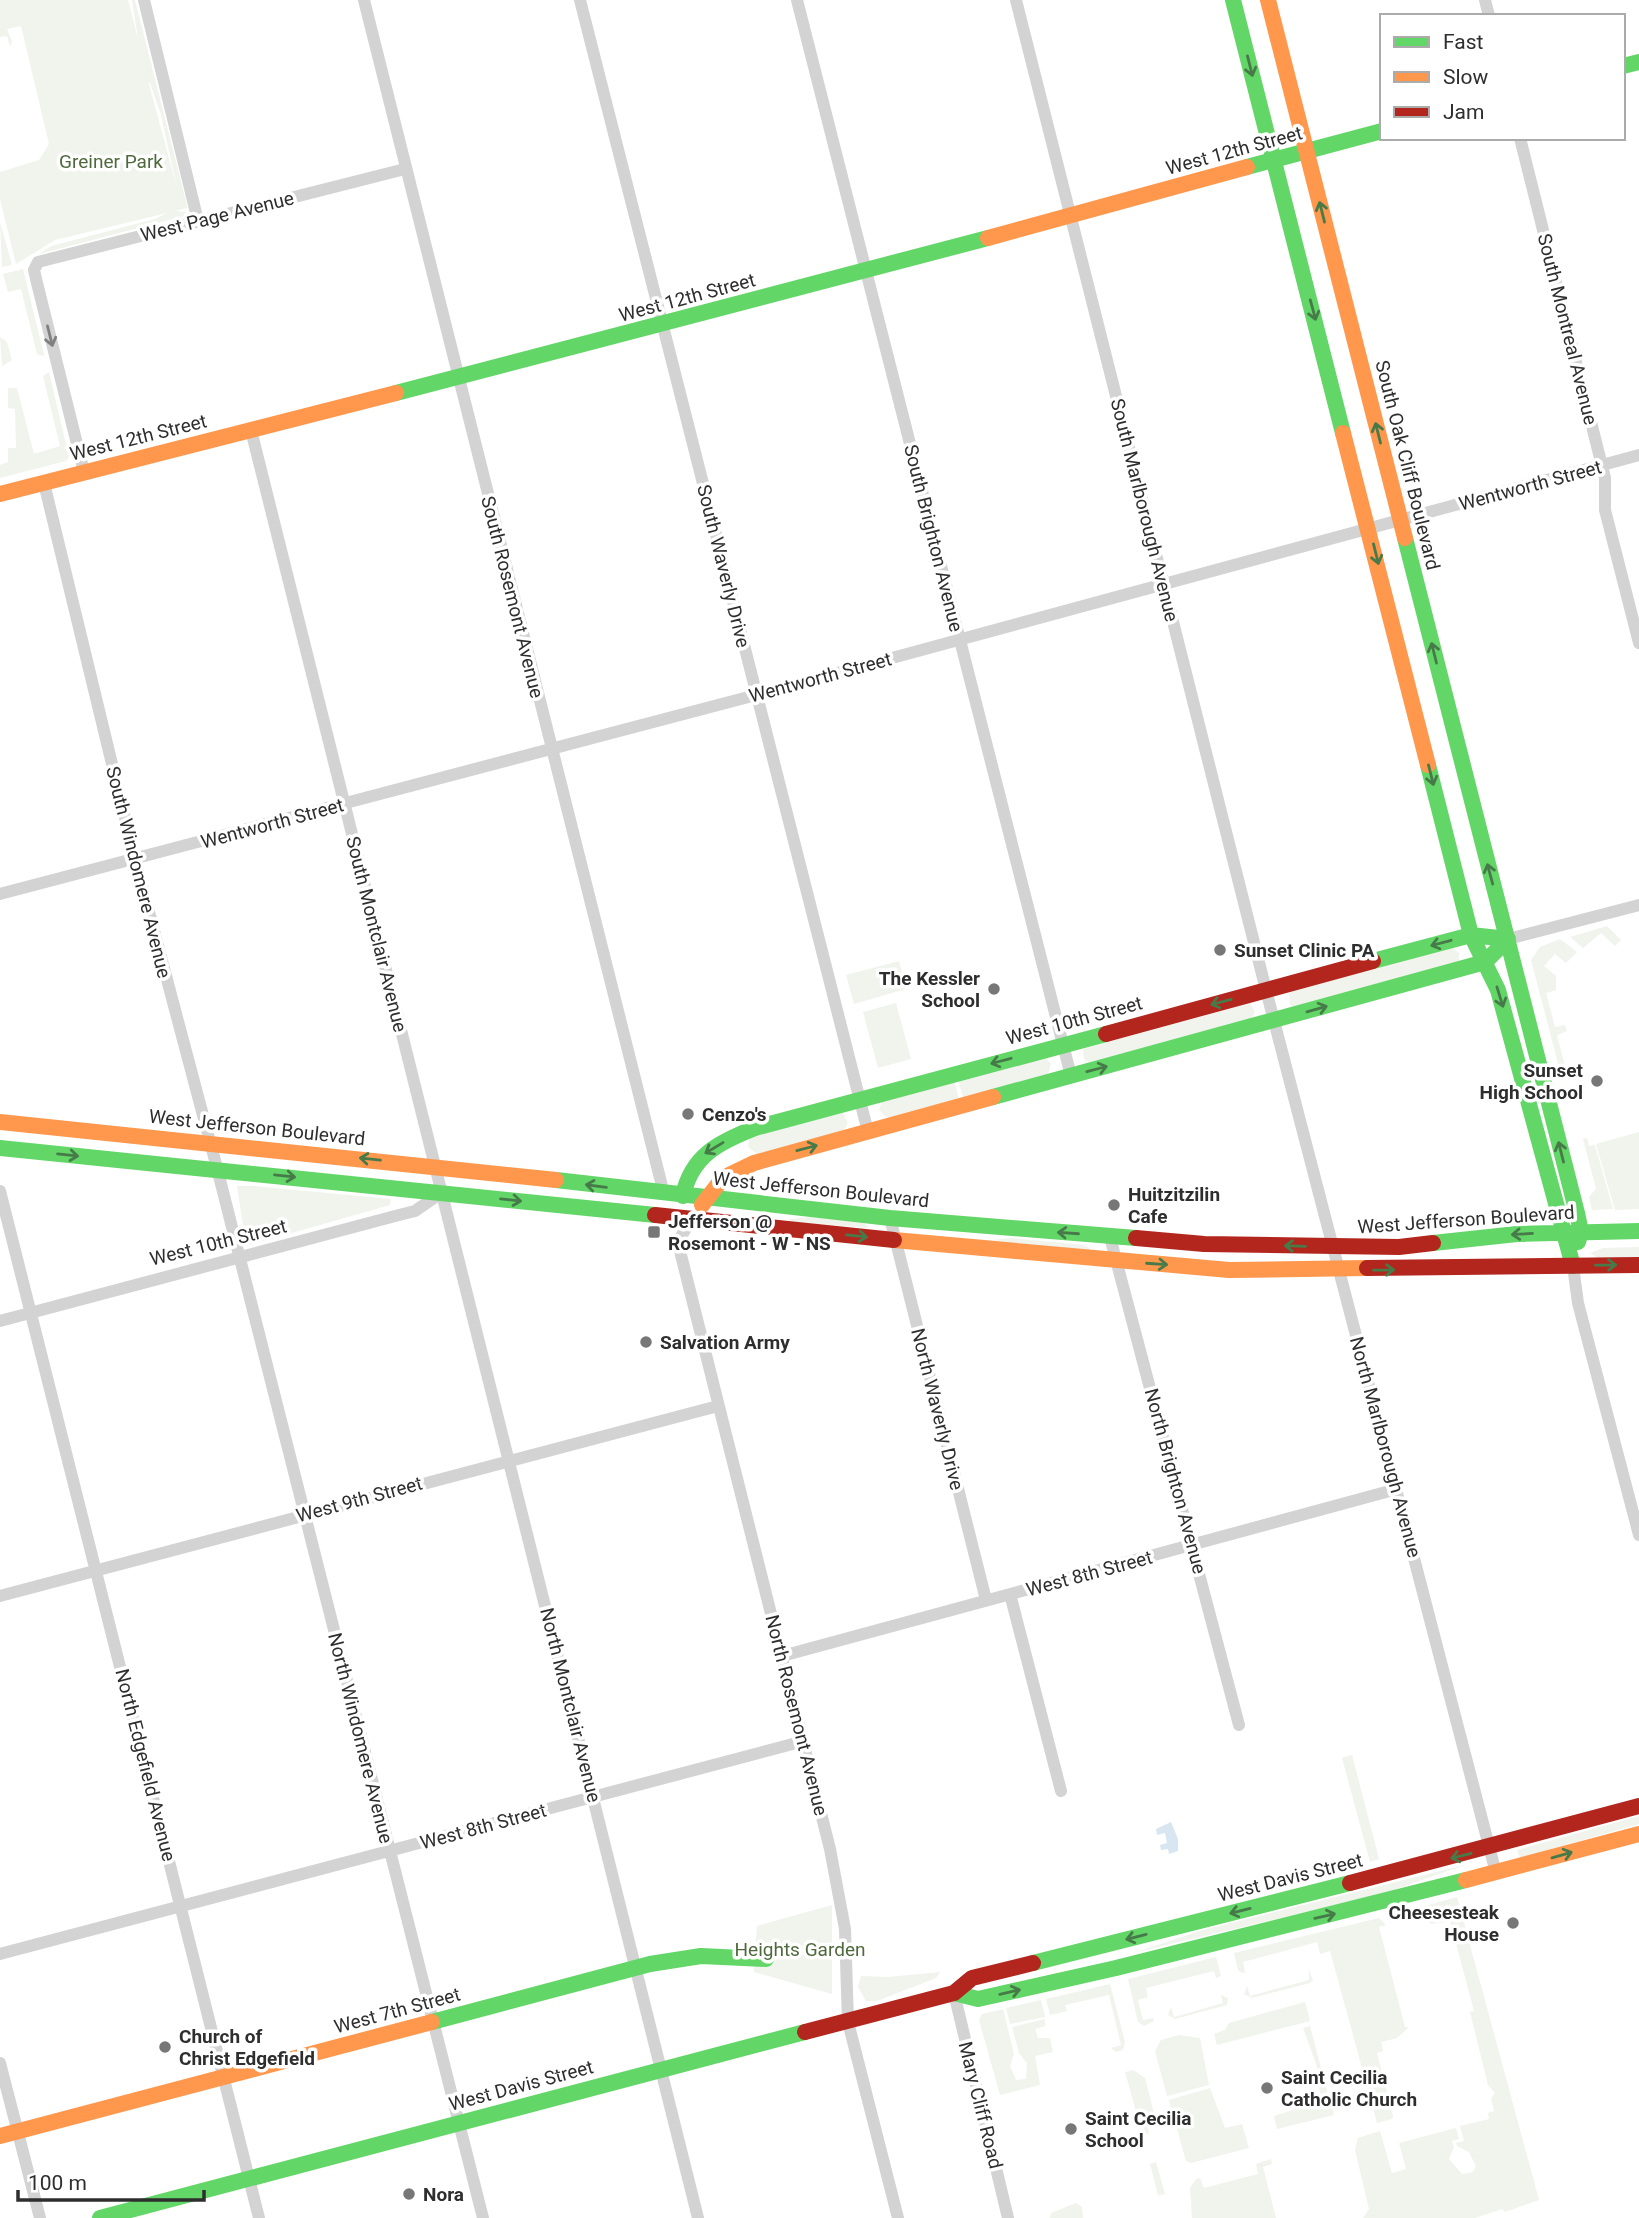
<svg xmlns="http://www.w3.org/2000/svg" width="1639" height="2218" font-family="Roboto,sans-serif">
<style>
.green{fill:#f0f4ec;fill-rule:evenodd}
.water{fill:#d8e6f1}
.lines{fill:none;stroke-linecap:round;stroke-linejoin:round}
.street{stroke:#d3d3d3;stroke-width:12}
.fast{stroke:#63d668;stroke-width:16}
.slow{stroke:#ff974d;stroke-width:16}
.jam{stroke:#b3261e;stroke-width:16}
.oneway{stroke:#467a48}
.oneway2{stroke:#808080}
.poi-dot{fill:#777;stroke:#fff;stroke-width:2.5}
.labels{text-anchor:middle;stroke-width:7;stroke-linejoin:round;paint-order:stroke}
.street-label{font-size:19px;fill:#2e2e2e;stroke:#fff}
.park-label{font-size:19px;fill:#4e693c;stroke:#fff}
.poi-label{font-size:19px;font-weight:bold;fill:#2e2e2e;stroke:#fff;text-anchor:start}
</style>
<rect width="100%" height="100%" fill="#fff"/>
<path class="green" d="M 0,0 L 128,0 L 138,39 L 132,0 L 135,0 L 187,205 L 187,208 L 175,211 L 186,212 L 184,216 L 39,254 L 51,246 L 155,219 L 167,213 L 55,240 L 16,264 L 0,199 L 0,172 L 39,160 L 49,144 L 21,26 L 7,29 L 12,42 L 10,46 L 7,36 L 0,37 ZM 150,83 L 161,115 L 177,188 L 149,84 Z
M 0,222 L 12,265 L 2,267 Z
M 23,269 L 44,355 L 43,356 L 37,354 L 21,289 L 8,292 L 3,274 Z
M 0,337 L 7,342 L 12,360 L 2,366 Z
M 49,372 L 69,457 L 66,461 L 0,478 L 0,465 L 8,462 L 8,448 L 16,448 L 15,409 L 8,408 L 8,388 L 17,388 L 34,454 L 60,446 L 43,376 Z
M 1607,926 L 1621,940 L 1615,946 L 1601,933 L 1583,948 L 1570,937 Z
M 1560,939 L 1577,952 L 1566,963 L 1555,954 L 1544,966 L 1556,976 L 1556,990 L 1546,993 L 1555,1027 L 1565,1025 L 1567,1031 L 1557,1035 L 1566,1070 L 1560,1071 L 1531,960 L 1540,947 Z
M 1451,947 L 1459,953 L 1459,961 L 1294,1008 L 1290,1005 L 1289,994 L 1292,990 Z
M 899,961 L 906,989 L 854,1004 L 846,975 Z
M 896,1003 L 911,1059 L 878,1068 L 863,1012 Z
M 1250,1003 L 1255,1012 L 1252,1019 L 1089,1062 L 1084,1059 L 1083,1049 Z
M 1045,1057 L 1051,1064 L 1048,1074 L 963,1098 L 958,1079 Z
M 954,1080 L 959,1099 L 891,1117 L 886,1117 L 879,1110 L 882,1101 Z
M 843,1113 L 848,1123 L 843,1132 L 757,1154 L 748,1147 L 750,1136 Z
M 1639,1132 L 1639,1209 L 1615,1210 L 1596,1144 Z
M 1587,1138 L 1589,1146 L 1595,1145 L 1613,1209 L 1592,1210 L 1589,1197 L 1596,1189 L 1583,1139 Z
M 237,1186 L 253,1186 L 391,1199 L 390,1205 L 246,1246 Z
M 811,1217 L 864,1223 L 869,1228 L 789,1222 L 790,1219 Z
M 1012,1238 L 1084,1245 L 1090,1248 L 1090,1252 L 991,1240 Z
M 1639,1247 L 1639,1258 L 1599,1259 L 1590,1253 L 1603,1248 Z
M 1352,1755 L 1379,1859 L 1370,1862 L 1342,1758 Z
M 1639,1816 L 1639,1824 L 1520,1858 L 1517,1850 Z
M 1468,1864 L 1382,1894 L 1133,1953 L 1203,1930 Z
M 1457,1897 L 1539,2200 L 1505,2212 L 1502,2209 L 1475,2218 L 1363,2218 L 1369,2209 L 1355,2150 L 1358,2138 L 1380,2131 L 1392,2173 L 1406,2169 L 1399,2143 L 1456,2128 L 1459,2139 L 1452,2141 L 1454,2147 L 1449,2159 L 1462,2174 L 1473,2172 L 1476,2166 L 1469,2152 L 1457,2146 L 1456,2143 L 1464,2141 L 1460,2126 L 1489,2119 L 1488,2113 L 1494,2111 L 1491,2099 L 1495,2093 L 1488,2085 L 1470,2012 L 1474,2011 L 1450,1921 L 1431,1924 L 1421,1917 L 1410,1919 L 1408,1915 L 1411,1910 Z
M 832,1905 L 832,1994 L 754,1972 L 757,1926 Z
M 1379,1918 L 1386,1925 L 1379,1927 L 1405,2027 L 1409,2027 L 1397,2038 L 1381,2042 L 1383,2051 L 1377,2053 L 1393,2116 L 1392,2119 L 1377,2123 L 1330,1951 L 1320,1954 L 1317,1942 L 1243,1962 L 1245,1972 L 1242,1973 L 1238,1970 L 1234,1953 Z
M 1216,1957 L 1221,1976 L 1216,1978 L 1214,1971 L 1146,1988 L 1148,1997 L 1138,2000 L 1143,2020 L 1153,2018 L 1154,2021 L 1144,2026 L 1138,2022 L 1128,1979 Z
M 1309,1970 L 1313,1980 L 1310,1983 L 1252,1998 L 1244,1994 L 1247,1986 L 1250,1996 L 1309,1980 Z
M 940,1972 L 936,1978 L 877,2001 L 866,2001 L 858,1987 L 861,1976 L 888,1977 Z
M 1110,1984 L 1125,2042 L 1123,2050 L 1116,2052 L 1111,2048 L 1121,2045 L 1109,1995 L 1065,2005 L 1067,2011 L 1050,2015 L 1046,1999 Z
M 1221,1995 L 1228,1998 L 1227,2005 L 1175,2019 L 1168,2015 L 1171,2007 L 1174,2017 L 1223,2003 Z
M 1041,2000 L 1045,2017 L 1010,2024 L 1006,2008 Z
M 1305,2002 L 1310,2021 L 1217,2045 L 1214,2034 L 1225,2030 L 1229,2023 Z
M 1003,2009 L 1014,2054 L 1010,2066 L 1016,2080 L 1026,2079 L 1027,2063 L 1019,2053 L 1012,2027 L 1045,2019 L 1045,2026 L 1035,2029 L 1038,2038 L 1050,2038 L 1053,2052 L 1035,2056 L 1040,2085 L 1000,2095 L 979,2020 L 982,2014 Z
M 1310,2026 L 1328,2094 L 1321,2095 L 1316,2077 L 1320,2075 L 1303,2028 Z
M 1179,2035 L 1200,2038 L 1209,2085 L 1167,2096 L 1155,2051 L 1161,2040 Z
M 1133,2070 L 1145,2078 L 1155,2117 L 1146,2119 L 1149,2133 L 1146,2134 L 1143,2125 L 1140,2126 L 1125,2072 Z
M 1210,2088 L 1225,2128 L 1242,2124 L 1249,2148 L 1191,2163 L 1186,2161 L 1169,2100 Z
M 1330,2098 L 1334,2115 L 1277,2129 L 1274,2116 Z
M 1271,2159 L 1272,2164 L 1263,2167 L 1276,2218 L 1192,2218 L 1190,2188 L 1196,2179 L 1200,2178 L 1204,2188 L 1258,2174 L 1256,2164 Z
M 1156,2162 L 1165,2194 L 1158,2195 L 1150,2164 Z
M 1076,2203 L 1082,2207 L 1083,2218 L 1050,2218 L 1051,2213 Z"/>
<path class="water" d="M 1171,1822 L 1178,1839 L 1178,1851 L 1169,1854 L 1168,1849 L 1161,1850 L 1160,1845 L 1167,1843 L 1165,1833 L 1157,1835 L 1156,1829 Z"/>
<g class="lines">
<path class="street" d="M 144,0 L 198,221
M 364,0 L 664,1194
M 580,0 L 868,1132
M 797,0 L 1071,1076
M 1016,0 L 1266,990 L 1496,1873
M 1485,0 L 1489,16
M 1520,138 L 1605,478 L 1605,510 L 1639,643
M 251,430 L 698,2218
M 84,472 L 37,283 L 34,270 L 38,262 L 405,169
M 44,483 L 135,859 L 217,1168 L 483,2218
M 0,894 L 756,695 L 1639,455
M 1508,939 L 1639,905
M 0,1191 L 259,2218
M 890,1218 L 986,1600
M 692,1219 L 680,1238 L 679,1247 L 830,1849 L 845,1929 L 848,2022 L 898,2218
M 1110,1237 L 1239,1725
M 1573,1266 L 1578,1303 L 1639,1535
M 0,1321 L 399,1215 L 415,1211 L 441,1193
M 1010,1594 L 1061,1791
M 0,1596 L 718,1406
M 782,1656 L 1397,1489
M 0,1954 L 804,1741
M 954,1993 L 1008,2218
M 0,2063 L 40,2218"/>
<path class="fast" d="M 1233,0 L 1343,433
M 1623,66 L 1639,62
M 1247,167 L 1382,131
M 396,393 L 988,238
M 1405,538 L 1577,1213 L 1581,1232 L 1578,1242
M 1428,765 L 1471,935 L 1498,990 L 1573,1266
M 1373,961 L 1471,935 L 1508,939
M 993,1097 L 1485,962 L 1508,939
M 0,1148 L 655,1215
M 556,1180 L 890,1218 L 1136,1238
M 683,1196 C 691,1156 719,1142 755,1128 L 1106,1034
M 1433,1243 L 1517,1234 L 1639,1231
M 1033,1963 L 1350,1883
M 954,1993 L 978,1999 L 1116,1968 L 1466,1880
M 432,2022 L 650,1964 L 701,1956 L 766,1959
M 100,2218 L 805,2032"/>
<path class="slow" d="M 1268,0 L 1405,538
M 988,238 L 1247,167
M 1343,433 L 1428,765
M 0,494 L 396,393
M 0,1122 L 556,1180
M 702,1205 L 723,1178 L 754,1163 L 993,1097
M 894,1240 L 1229,1270 L 1367,1268
M 1466,1880 L 1639,1834
M 0,2136 L 432,2022"/>
<path class="jam" d="M 1106,1034 L 1373,961
M 655,1215 L 894,1240
M 1136,1238 L 1204,1244 L 1399,1247 L 1433,1243
M 1367,1268 L 1639,1265
M 1350,1883 L 1639,1806
M 805,2032 L 954,1993 L 972,1978 L 1033,1963"/>
</g>
<defs><path id="oneway-shaft" d="M-6 0H5M1.5-3L5.5 0L1.5 3" fill="none" stroke-width="1.6" stroke-linecap="round" stroke-linejoin="round" transform="scale(1.75)"/></defs>
<g class="oneway">
<use href="#oneway-shaft" transform="translate(1250 66) rotate(76)"/>
<use href="#oneway-shaft" transform="translate(1322 212) rotate(-104)"/>
<use href="#oneway-shaft" transform="translate(1313 310) rotate(75)"/>
<use href="#oneway-shaft" transform="translate(1378 433) rotate(-104)"/>
<use href="#oneway-shaft" transform="translate(1376 554) rotate(76)"/>
<use href="#oneway-shaft" transform="translate(1434 653) rotate(-104)"/>
<use href="#oneway-shaft" transform="translate(1431 775) rotate(76)"/>
<use href="#oneway-shaft" transform="translate(1490 874) rotate(-105)"/>
<use href="#oneway-shaft" transform="translate(1441 943) rotate(165)"/>
<use href="#oneway-shaft" transform="translate(1500 997) rotate(73)"/>
<use href="#oneway-shaft" transform="translate(1221 1002) rotate(165)"/>
<use href="#oneway-shaft" transform="translate(1317 1009) rotate(-16)"/>
<use href="#oneway-shaft" transform="translate(1001 1061) rotate(165)"/>
<use href="#oneway-shaft" transform="translate(1097 1069) rotate(-15)"/>
<use href="#oneway-shaft" transform="translate(714 1148) rotate(149)"/>
<use href="#oneway-shaft" transform="translate(807 1148) rotate(-15)"/>
<use href="#oneway-shaft" transform="translate(1561 1152) rotate(-104)"/>
<use href="#oneway-shaft" transform="translate(68 1155) rotate(6)"/>
<use href="#oneway-shaft" transform="translate(370 1159) rotate(-174)"/>
<use href="#oneway-shaft" transform="translate(285 1176) rotate(6)"/>
<use href="#oneway-shaft" transform="translate(596 1186) rotate(-173)"/>
<use href="#oneway-shaft" transform="translate(511 1200) rotate(6)"/>
<use href="#oneway-shaft" transform="translate(1068 1233) rotate(-176)"/>
<use href="#oneway-shaft" transform="translate(1522 1234) rotate(177)"/>
<use href="#oneway-shaft" transform="translate(857 1236) rotate(6)"/>
<use href="#oneway-shaft" transform="translate(1295 1246) rotate(-178)"/>
<use href="#oneway-shaft" transform="translate(1157 1264) rotate(4)"/>
<use href="#oneway-shaft" transform="translate(1606 1265) rotate(-1)"/>
<use href="#oneway-shaft" transform="translate(1384 1270) rotate(-1)"/>
<use href="#oneway-shaft" transform="translate(1562 1855) rotate(-16)"/>
<use href="#oneway-shaft" transform="translate(1461 1856) rotate(166)"/>
<use href="#oneway-shaft" transform="translate(1240 1911) rotate(166)"/>
<use href="#oneway-shaft" transform="translate(1325 1916) rotate(-13)"/>
<use href="#oneway-shaft" transform="translate(1136 1937) rotate(166)"/>
<use href="#oneway-shaft" transform="translate(1010 1992) rotate(-13)"/>
</g>
<use class="oneway2" href="#oneway-shaft" transform="translate(50 336) rotate(76)"/>
<g class="poi-dot">
<circle cx="1220" cy="950" r="7"/>
<circle cx="994" cy="989" r="7"/>
<circle cx="1597" cy="1081" r="7"/>
<circle cx="688" cy="1114" r="7"/>
<circle cx="1114" cy="1205" r="7"/>
<rect x="647" y="1225" width="14" height="14" rx="3.5"/>
<circle cx="646" cy="1342" r="7"/>
<circle cx="1513" cy="1923" r="7"/>
<circle cx="165" cy="2047" r="7"/>
<circle cx="1267" cy="2088" r="7"/>
<circle cx="1071" cy="2129" r="7"/>
<circle cx="409" cy="2194" r="7"/>
</g>
<g class="labels">
<g class="street-label">
<text transform="translate(1234 150) rotate(-15)" y="7">West 12th Street</text>
<text transform="translate(217 216) rotate(-14)" y="7">West Page Avenue</text>
<text transform="translate(687 297) rotate(-15)" y="7">West 12th Street</text>
<text transform="translate(1568 329) rotate(76)" y="7">South Montreal Avenue</text>
<text transform="translate(138 437) rotate(-14)" y="7">West 12th Street</text>
<text transform="translate(1408 465) rotate(76)" y="7">South Oak Cliff Boulevard</text>
<text transform="translate(1530 485) rotate(-15)" y="7">Wentworth Street</text>
<text transform="translate(1145 510) rotate(76)" y="7">South Marlborough Avenue</text>
<text transform="translate(934 538) rotate(76)" y="7">South Brighton Avenue</text>
<text transform="translate(724 566) rotate(76)" y="7">South Waverly Drive</text>
<text transform="translate(513 597) rotate(76)" y="7">South Rosemont Avenue</text>
<text transform="translate(820 677) rotate(-15)" y="7">Wentworth Street</text>
<text transform="translate(272 823) rotate(-15)" y="7">Wentworth Street</text>
<text transform="translate(139 872) rotate(76)" y="7">South Windomere Avenue</text>
<text transform="translate(377 934) rotate(76)" y="7">South Montclair Avenue</text>
<text transform="translate(1074 1020) rotate(-15)" y="7">West 10th Street</text>
<text transform="translate(257 1127) rotate(6)" y="7">West Jefferson Boulevard</text>
<text transform="translate(821 1189) rotate(6)" y="7">West Jefferson Boulevard</text>
<text transform="translate(1466 1219) rotate(-4)" y="7">West Jefferson Boulevard</text>
<text transform="translate(218 1242) rotate(-14)" y="7">West 10th Street</text>
<text transform="translate(938 1409) rotate(76)" y="7">North Waverly Drive</text>
<text transform="translate(1386 1447) rotate(75)" y="7">North Marlborough Avenue</text>
<text transform="translate(1176 1481) rotate(75)" y="7">North Brighton Avenue</text>
<text transform="translate(359 1499) rotate(-15)" y="7">West 9th Street</text>
<text transform="translate(1089 1573) rotate(-15)" y="7">West 8th Street</text>
<text transform="translate(571 1705) rotate(76)" y="7">North Montclair Avenue</text>
<text transform="translate(797 1715) rotate(76)" y="7">North Rosemont Avenue</text>
<text transform="translate(361 1738) rotate(76)" y="7">North Windomere Avenue</text>
<text transform="translate(146 1765) rotate(76)" y="7">North Edgefield Avenue</text>
<text transform="translate(483 1826) rotate(-15)" y="7">West 8th Street</text>
<text transform="translate(1290 1877) rotate(-14)" y="7">West Davis Street</text>
<text transform="translate(397 2010) rotate(-15)" y="7">West 7th Street</text>
<text transform="translate(521 2085) rotate(-15)" y="7">West Davis Street</text>
<text transform="translate(981 2105) rotate(76)" y="7">Mary Cliff Road</text>
</g>
<g class="park-label">
<text x="111" y="168">Greiner Park</text>
<text x="800" y="1956">Heights Garden</text>
</g>
<g class="poi-label">
<text x="1234" y="957">Sunset Clinic PA</text>
<text x="980" y="985" text-anchor="end">The Kessler<tspan x="980" dy="22">School</tspan></text>
<text x="1583" y="1077" text-anchor="end">Sunset<tspan x="1583" dy="22">High School</tspan></text>
<text x="702" y="1121">Cenzo's</text>
<text x="1128" y="1201">Huitzitzilin<tspan x="1128" dy="22">Cafe</tspan></text>
<text x="668" y="1228">Jefferson @<tspan x="668" dy="22">Rosemont - W - NS</tspan></text>
<text x="660" y="1349">Salvation Army</text>
<text x="1499" y="1919" text-anchor="end">Cheesesteak<tspan x="1499" dy="22">House</tspan></text>
<text x="179" y="2043">Church of<tspan x="179" dy="22">Christ Edgefield</tspan></text>
<text x="1281" y="2084">Saint Cecilia<tspan x="1281" dy="22">Catholic Church</tspan></text>
<text x="1085" y="2125">Saint Cecilia<tspan x="1085" dy="22">School</tspan></text>
<text x="423" y="2201">Nora</text>
</g>
</g>
<rect x="1380" y="14" width="245" height="126" fill="#ffffff" stroke="#ababab" stroke-width="2"/>
<rect x="1394" y="37" width="35" height="10" fill="#63d668" stroke="#ababab" stroke-width="2"/>
<text x="1443" y="49" font-size="21" fill="#2e2e2e">Fast</text>
<rect x="1394" y="72" width="35" height="10" fill="#ff974d" stroke="#ababab" stroke-width="2"/>
<text x="1443" y="84" font-size="21" fill="#2e2e2e">Slow</text>
<rect x="1394" y="107" width="35" height="10" fill="#b3261e" stroke="#ababab" stroke-width="2"/>
<text x="1443" y="119" font-size="21" fill="#2e2e2e">Jam</text>
<path d="M18 2190v10h186v-10" fill="none" stroke="#2e2e2e" stroke-width="3.5"/>
<text x="28" y="2190" font-size="21" fill="#2e2e2e" stroke="#ffffff" stroke-width="5" paint-order="stroke">100 m</text>
</svg>
